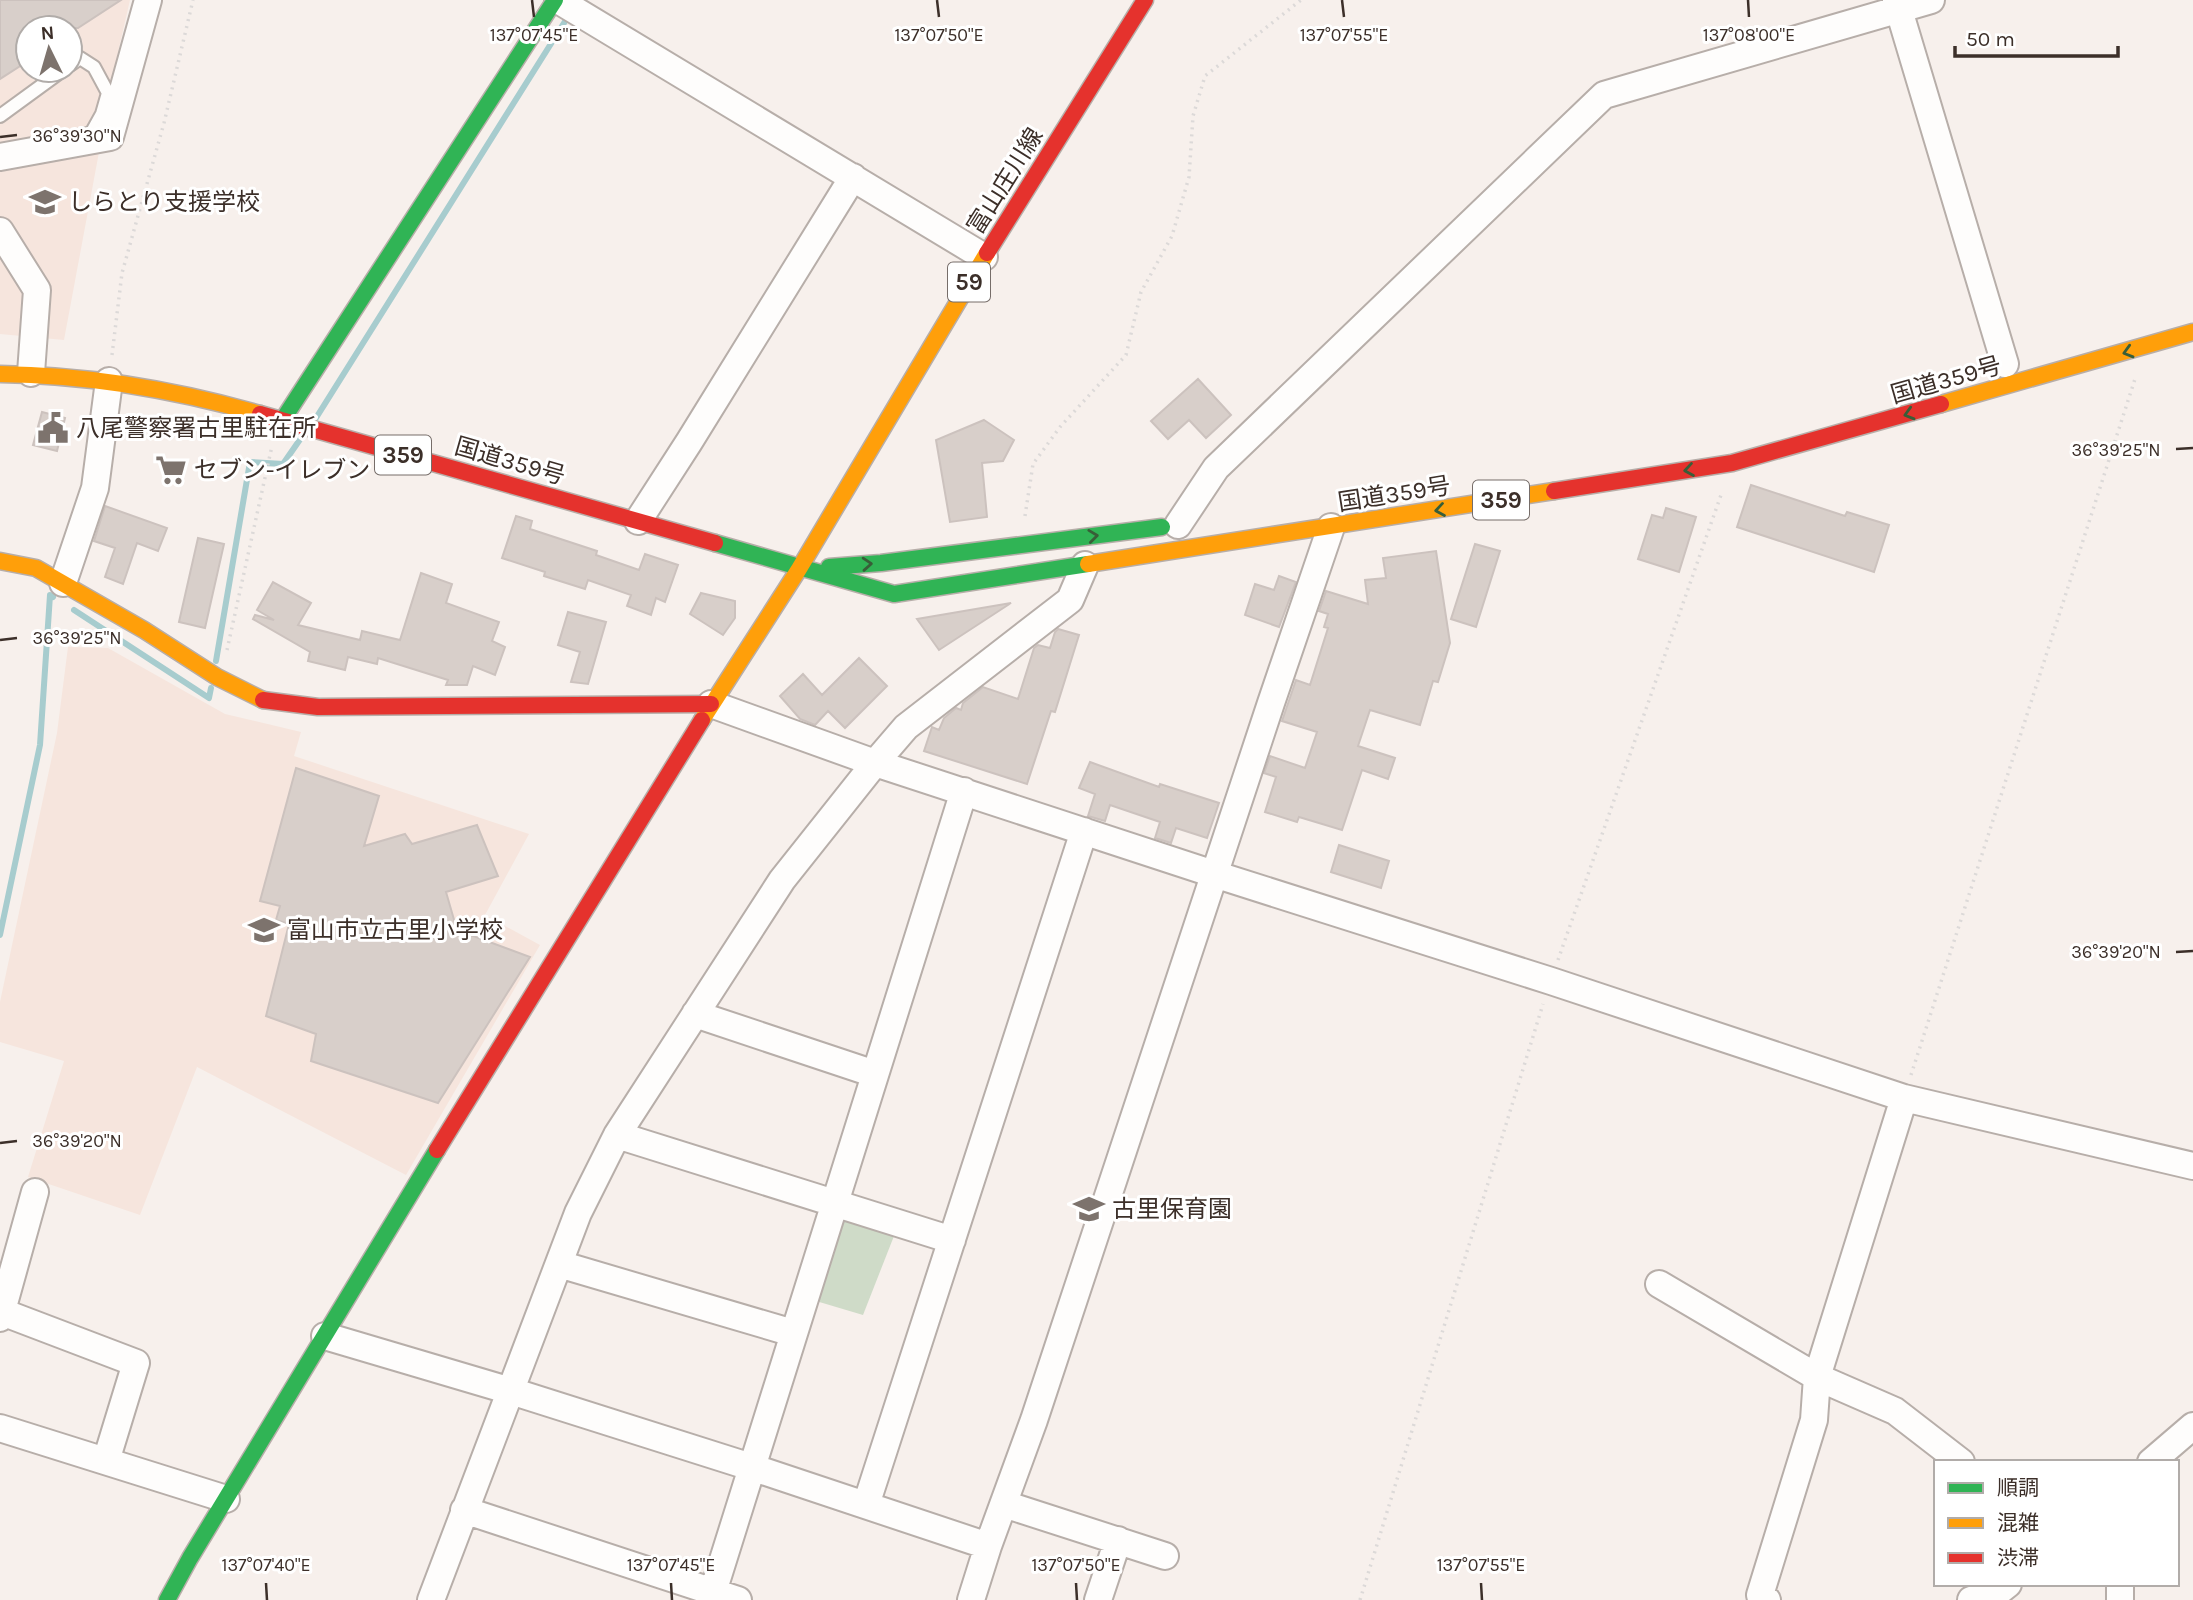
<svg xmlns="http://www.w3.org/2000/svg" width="2193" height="1600" font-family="Karla,'Noto Sans JP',sans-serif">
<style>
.built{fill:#f6e5dd;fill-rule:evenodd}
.green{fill:#cfdbc8}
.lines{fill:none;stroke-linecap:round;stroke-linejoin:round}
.stream{stroke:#a7ccce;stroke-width:6}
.building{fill:#d8cfca;stroke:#ccc2be;stroke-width:2}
.lane-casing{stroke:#b7aea9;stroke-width:16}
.street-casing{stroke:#b7aea9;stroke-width:30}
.fast-casing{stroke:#b7aea9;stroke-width:19}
.slow-casing{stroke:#b7aea9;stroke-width:19}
.jam-casing{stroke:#b7aea9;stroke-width:19}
.path{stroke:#dcd9d8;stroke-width:3.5;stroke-dasharray:2 5;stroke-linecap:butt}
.lane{stroke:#fefdfc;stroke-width:12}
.street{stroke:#fefdfc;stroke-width:26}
.fast{stroke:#30b455;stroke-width:16}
.slow{stroke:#ff9f0a;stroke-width:16}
.jam{stroke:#e5322d;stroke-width:16}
.oneway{stroke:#385e38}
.ticks{fill:none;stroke:#3c2f29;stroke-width:2.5}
.labels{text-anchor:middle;stroke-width:6;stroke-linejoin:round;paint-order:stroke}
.shield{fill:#fff;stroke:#766d69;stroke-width:2}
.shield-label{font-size:23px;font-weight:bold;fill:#3c2f29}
.street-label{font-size:24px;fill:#3c2f29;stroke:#fff}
.poi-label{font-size:24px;fill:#3c2f29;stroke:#fff;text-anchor:start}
.ticks-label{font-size:18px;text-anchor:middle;fill:#3c2f29;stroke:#fff;stroke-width:6;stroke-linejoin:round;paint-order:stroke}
</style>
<rect width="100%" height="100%" fill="#f7f0ec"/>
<path class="built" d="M 0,0 L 130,0 L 116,61 L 64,340 L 0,334 ZM 28,28 L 70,28 L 70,70 L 28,70 Z
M 68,647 L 108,648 L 225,714 L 301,732 L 294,756 L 529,834 L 485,915 L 540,945 L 406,1175 L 197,1067 L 140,1215 L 28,1177 L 64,1061 L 0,1042 L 0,1002 L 57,733 Z"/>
<path class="green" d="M 843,1220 L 894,1236 L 863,1315 L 816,1301 Z"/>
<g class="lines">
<path class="stream" d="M 316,418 L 569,15
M 74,610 L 209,698 L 211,688
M 216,661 L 250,462 L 283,464 L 301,438
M 0,935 L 40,745 L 50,595 L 53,597"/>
</g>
<path class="building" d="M 0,0 L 121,0 L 78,28 L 28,28 L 28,61 L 0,79 Z
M 1198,379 L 1231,415 L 1206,438 L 1189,420 L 1168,439 L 1151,421 Z
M 42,412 L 65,418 L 57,451 L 33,445 Z
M 984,420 L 1014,440 L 1003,461 L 982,463 L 987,517 L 950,522 L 936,440 Z
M 1751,485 L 1845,516 L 1847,512 L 1889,525 L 1874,572 L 1737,527 Z
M 105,506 L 167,528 L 158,551 L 137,543 L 123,584 L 105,577 L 115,548 L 94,541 Z
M 1666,508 L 1696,517 L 1679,572 L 1638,559 L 1652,515 L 1663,518 Z
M 516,516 L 532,521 L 530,529 L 597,551 L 596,555 L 639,570 L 645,554 L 678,565 L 665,602 L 656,598 L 651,615 L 627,606 L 631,595 L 588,580 L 585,589 L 544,576 L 545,572 L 502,558 Z
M 198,538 L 224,544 L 205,628 L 179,622 Z
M 1475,544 L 1500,551 L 1476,627 L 1451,619 Z
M 1436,551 L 1450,643 L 1438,682 L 1433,681 L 1420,725 L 1370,710 L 1358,746 L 1395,758 L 1388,779 L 1362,770 L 1342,830 L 1299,817 L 1297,822 L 1265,812 L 1276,777 L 1264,773 L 1270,756 L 1305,768 L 1317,732 L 1282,721 L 1296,680 L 1310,685 L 1328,628 L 1324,627 L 1328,614 L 1319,611 L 1326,591 L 1368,604 L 1365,580 L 1386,578 L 1383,558 Z
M 421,573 L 452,584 L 446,603 L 499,622 L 492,641 L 505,647 L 495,675 L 473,666 L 467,685 L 446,685 L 448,680 L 378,658 L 377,664 L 348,657 L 345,670 L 308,661 L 310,652 L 253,619 L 255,615 L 274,620 L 257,610 L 273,582 L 311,603 L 298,625 L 360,640 L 362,631 L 400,640 Z
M 1279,576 L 1296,582 L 1279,627 L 1245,615 L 1255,584 L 1274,590 Z
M 701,593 L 735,601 L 735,618 L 723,635 L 690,614 Z
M 1011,603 L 939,650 L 917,619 Z
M 568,612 L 606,622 L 588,684 L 571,682 L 580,652 L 558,645 Z
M 1058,629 L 1079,635 L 1055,712 L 1051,711 L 1027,784 L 924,751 L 932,727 L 939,730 L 944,718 L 956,708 L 961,710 L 963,703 L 983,687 L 1018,699 L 1034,648 L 1038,645 L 1050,648 L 1055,632 Z
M 859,658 L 887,686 L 845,728 L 828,711 L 815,725 L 800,719 L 780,696 L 803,674 L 822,695 Z
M 1090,762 L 1159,787 L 1160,784 L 1219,803 L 1207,838 L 1176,828 L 1171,843 L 1155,838 L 1160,822 L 1110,805 L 1105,821 L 1088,816 L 1095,794 L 1079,788 Z
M 296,768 L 379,796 L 364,846 L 405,834 L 412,844 L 477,825 L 498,876 L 446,892 L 457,930 L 530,957 L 438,1103 L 311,1061 L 316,1034 L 266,1016 L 289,924 L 276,920 L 280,906 L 260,901 Z
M 1339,845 L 1389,861 L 1381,888 L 1331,872 Z"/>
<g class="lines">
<defs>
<path id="lane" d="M 70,65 L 80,58 L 94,67 L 108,93 L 102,114 L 87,141
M 0,116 L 63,70"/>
<path id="street" d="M 558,0 L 984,257
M 1896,0 L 2005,364
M 0,157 L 110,137 L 148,0
M 0,231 L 37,290 L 31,373
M 638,521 L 689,442 L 853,177
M 1178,525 L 1216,468 L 1604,95 L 1931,0
M 63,583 L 95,488 L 109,381
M 711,704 L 875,763 L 1214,874 L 1551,981 L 1904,1098 L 2193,1166
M 695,1014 L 875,1074
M 617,1135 L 952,1240
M 559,1264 L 793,1333
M 1659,1284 L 1817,1377 L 1895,1411 L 1961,1462
M 2,1312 L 136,1363 L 106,1461
M 0,1318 L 35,1192
M 325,1336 L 511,1391 L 751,1467 L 988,1546
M 0,1428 L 226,1499
M 2151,1462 L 2193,1426
M 1004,1504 L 1165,1556
M 866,1505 L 1084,831
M 464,1510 L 738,1600
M 2120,1584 L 2120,1600
M 713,1592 L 964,791
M 431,1600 L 578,1213 L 617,1135 L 782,880 L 875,763 L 906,727 L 1070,600 L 1085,565
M 971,1600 L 988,1546 L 1034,1420 L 1271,703 L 1331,527
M 1098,1600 L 1118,1540
M 1767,1600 L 1760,1595 L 1814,1420 L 1817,1377 L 1904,1098
M 1971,1600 L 1998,1592 L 2008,1584"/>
<path id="fast" d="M 282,421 L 555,0
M 715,543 L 894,594 L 1088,564
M 829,567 L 881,563 L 1162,527
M 167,1600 L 190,1558 L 437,1150"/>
<path id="slow" d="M 0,374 C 88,375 176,390 260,414
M 1941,404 L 2193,332
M 0,561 L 36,568 L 144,630 L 217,677 L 263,700
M 1088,564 L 1554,491
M 799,569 L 987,253
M 702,720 L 799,569"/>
<path id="jam" d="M 987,253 L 1145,0
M 260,414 L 715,543
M 1554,491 L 1732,463 L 1941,404
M 263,700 L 318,707 L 711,704
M 437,1150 L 702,720"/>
</defs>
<use href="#lane" class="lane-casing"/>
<use href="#street" class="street-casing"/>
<use href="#fast" class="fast-casing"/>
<use href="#slow" class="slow-casing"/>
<use href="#jam" class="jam-casing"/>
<path class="path" d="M 112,355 L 122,273 L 164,123 L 193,0
M 1025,516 L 1033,464 L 1060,427 L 1126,355 L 1141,292 L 1172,236 L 1189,177 L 1193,116 L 1205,76 L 1301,0
M 227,650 L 272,446
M 1558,960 L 1721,495
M 1911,1075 L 2135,379
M 1360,1600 L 1543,1004"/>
<use href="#lane" class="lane"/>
<use href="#street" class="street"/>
<use href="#fast" class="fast"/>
<use href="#slow" class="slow"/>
<use href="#jam" class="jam"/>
</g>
<defs><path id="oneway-chevron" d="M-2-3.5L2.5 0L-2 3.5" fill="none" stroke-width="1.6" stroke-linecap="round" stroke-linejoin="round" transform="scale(1.75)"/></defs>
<g class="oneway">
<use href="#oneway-chevron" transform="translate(2128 352) rotate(164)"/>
<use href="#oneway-chevron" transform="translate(1909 414) rotate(164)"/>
<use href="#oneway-chevron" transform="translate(1689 470) rotate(171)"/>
<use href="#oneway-chevron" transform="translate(1440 510) rotate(171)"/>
<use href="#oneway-chevron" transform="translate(1093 536) rotate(-7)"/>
<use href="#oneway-chevron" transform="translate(867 564) rotate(-4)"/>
</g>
<path class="ticks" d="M 532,0 L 534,17M 937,0 L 939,17M 1342,0 L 1344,17M 1748,0 L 1749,17M 0,137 L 17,135M 2176,449 L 2193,448M 0,640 L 17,638M 2176,952 L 2193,951M 0,1143 L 17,1141M 266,1583 L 267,1600M 671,1583 L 672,1600M 1076,1583 L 1077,1600M 1481,1583 L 1482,1600"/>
<defs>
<symbol id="school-bare" viewBox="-9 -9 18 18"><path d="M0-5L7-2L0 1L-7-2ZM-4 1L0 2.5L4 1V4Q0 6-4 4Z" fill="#7d736d" stroke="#fff" stroke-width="2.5" paint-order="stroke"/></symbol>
<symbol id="civic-bare" viewBox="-9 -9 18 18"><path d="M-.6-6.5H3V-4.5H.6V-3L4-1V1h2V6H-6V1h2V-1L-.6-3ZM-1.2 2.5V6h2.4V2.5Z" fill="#7d736d" stroke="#fff" stroke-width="2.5" paint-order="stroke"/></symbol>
<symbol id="supermarket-bare" viewBox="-9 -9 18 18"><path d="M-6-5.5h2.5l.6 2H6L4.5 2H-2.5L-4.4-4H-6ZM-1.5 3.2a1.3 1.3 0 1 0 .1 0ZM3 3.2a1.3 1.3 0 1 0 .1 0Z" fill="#7d736d" stroke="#fff" stroke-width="2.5" paint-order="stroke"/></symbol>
</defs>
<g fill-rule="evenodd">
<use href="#school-bare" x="23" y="180" width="44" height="44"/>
<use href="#civic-bare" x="31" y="406" width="44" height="44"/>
<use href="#supermarket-bare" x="149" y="448" width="44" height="44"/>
<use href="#school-bare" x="242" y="908" width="44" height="44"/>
<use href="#school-bare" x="1067" y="1187" width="44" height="44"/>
</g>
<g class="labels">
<g class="shield">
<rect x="948" y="262.5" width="42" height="39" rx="5"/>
<rect x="375" y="435.5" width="56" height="39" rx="5"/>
<rect x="1473" y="480.5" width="56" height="39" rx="5"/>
</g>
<g class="shield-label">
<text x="969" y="290">59</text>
<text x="403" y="463">359</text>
<text x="1501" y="508">359</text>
</g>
<g class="street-label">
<text transform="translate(1005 181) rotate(-58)" y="8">富山庄川線</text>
<text transform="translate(1946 380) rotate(-16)" y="8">国道359号</text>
<text transform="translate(510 461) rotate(16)" y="8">国道359号</text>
<text transform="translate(1394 494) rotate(-9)" y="8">国道359号</text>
</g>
<g class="poi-label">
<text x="68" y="210">しらとり支援学校</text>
<text x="76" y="436">八尾警察署古里駐在所</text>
<text x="194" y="478">セブン-イレブン</text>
<text x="287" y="938">富山市立古里小学校</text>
<text x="1112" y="1217">古里保育園</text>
</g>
</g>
<g class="ticks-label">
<text x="534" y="41">137°07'45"E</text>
<text x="939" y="41">137°07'50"E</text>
<text x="1344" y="41">137°07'55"E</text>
<text x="1749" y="41">137°08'00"E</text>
<text x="77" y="142">36°39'30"N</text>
<text x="2116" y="456">36°39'25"N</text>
<text x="77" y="644">36°39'25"N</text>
<text x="2116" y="958">36°39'20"N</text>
<text x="77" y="1147">36°39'20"N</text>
<text x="266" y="1571">137°07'40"E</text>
<text x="671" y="1571">137°07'45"E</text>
<text x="1076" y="1571">137°07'50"E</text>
<text x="1481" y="1571">137°07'55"E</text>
</g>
<rect x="1934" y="1460" width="245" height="126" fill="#ffffff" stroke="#b1aca9" stroke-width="2"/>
<rect x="1948" y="1483" width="35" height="10" fill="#30b455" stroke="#b1aca9" stroke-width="2"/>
<text x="1997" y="1495" font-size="21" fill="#3c2f29">順調</text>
<rect x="1948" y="1518" width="35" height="10" fill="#ff9f0a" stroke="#b1aca9" stroke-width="2"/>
<text x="1997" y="1530" font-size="21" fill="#3c2f29">混雑</text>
<rect x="1948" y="1553" width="35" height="10" fill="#e5322d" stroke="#b1aca9" stroke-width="2"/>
<text x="1997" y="1565" font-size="21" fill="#3c2f29">渋滞</text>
<g transform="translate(49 49) rotate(355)"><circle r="33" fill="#ffffff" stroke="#b1aca9" stroke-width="2"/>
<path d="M0-5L12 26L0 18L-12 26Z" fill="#7d736d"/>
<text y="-10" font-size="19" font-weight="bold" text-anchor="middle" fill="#3c2f29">N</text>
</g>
<path d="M1955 46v10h163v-10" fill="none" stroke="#3c2f29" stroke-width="3.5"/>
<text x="1966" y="46" font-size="21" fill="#3c2f29" stroke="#ffffff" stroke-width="5" paint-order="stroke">50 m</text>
</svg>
